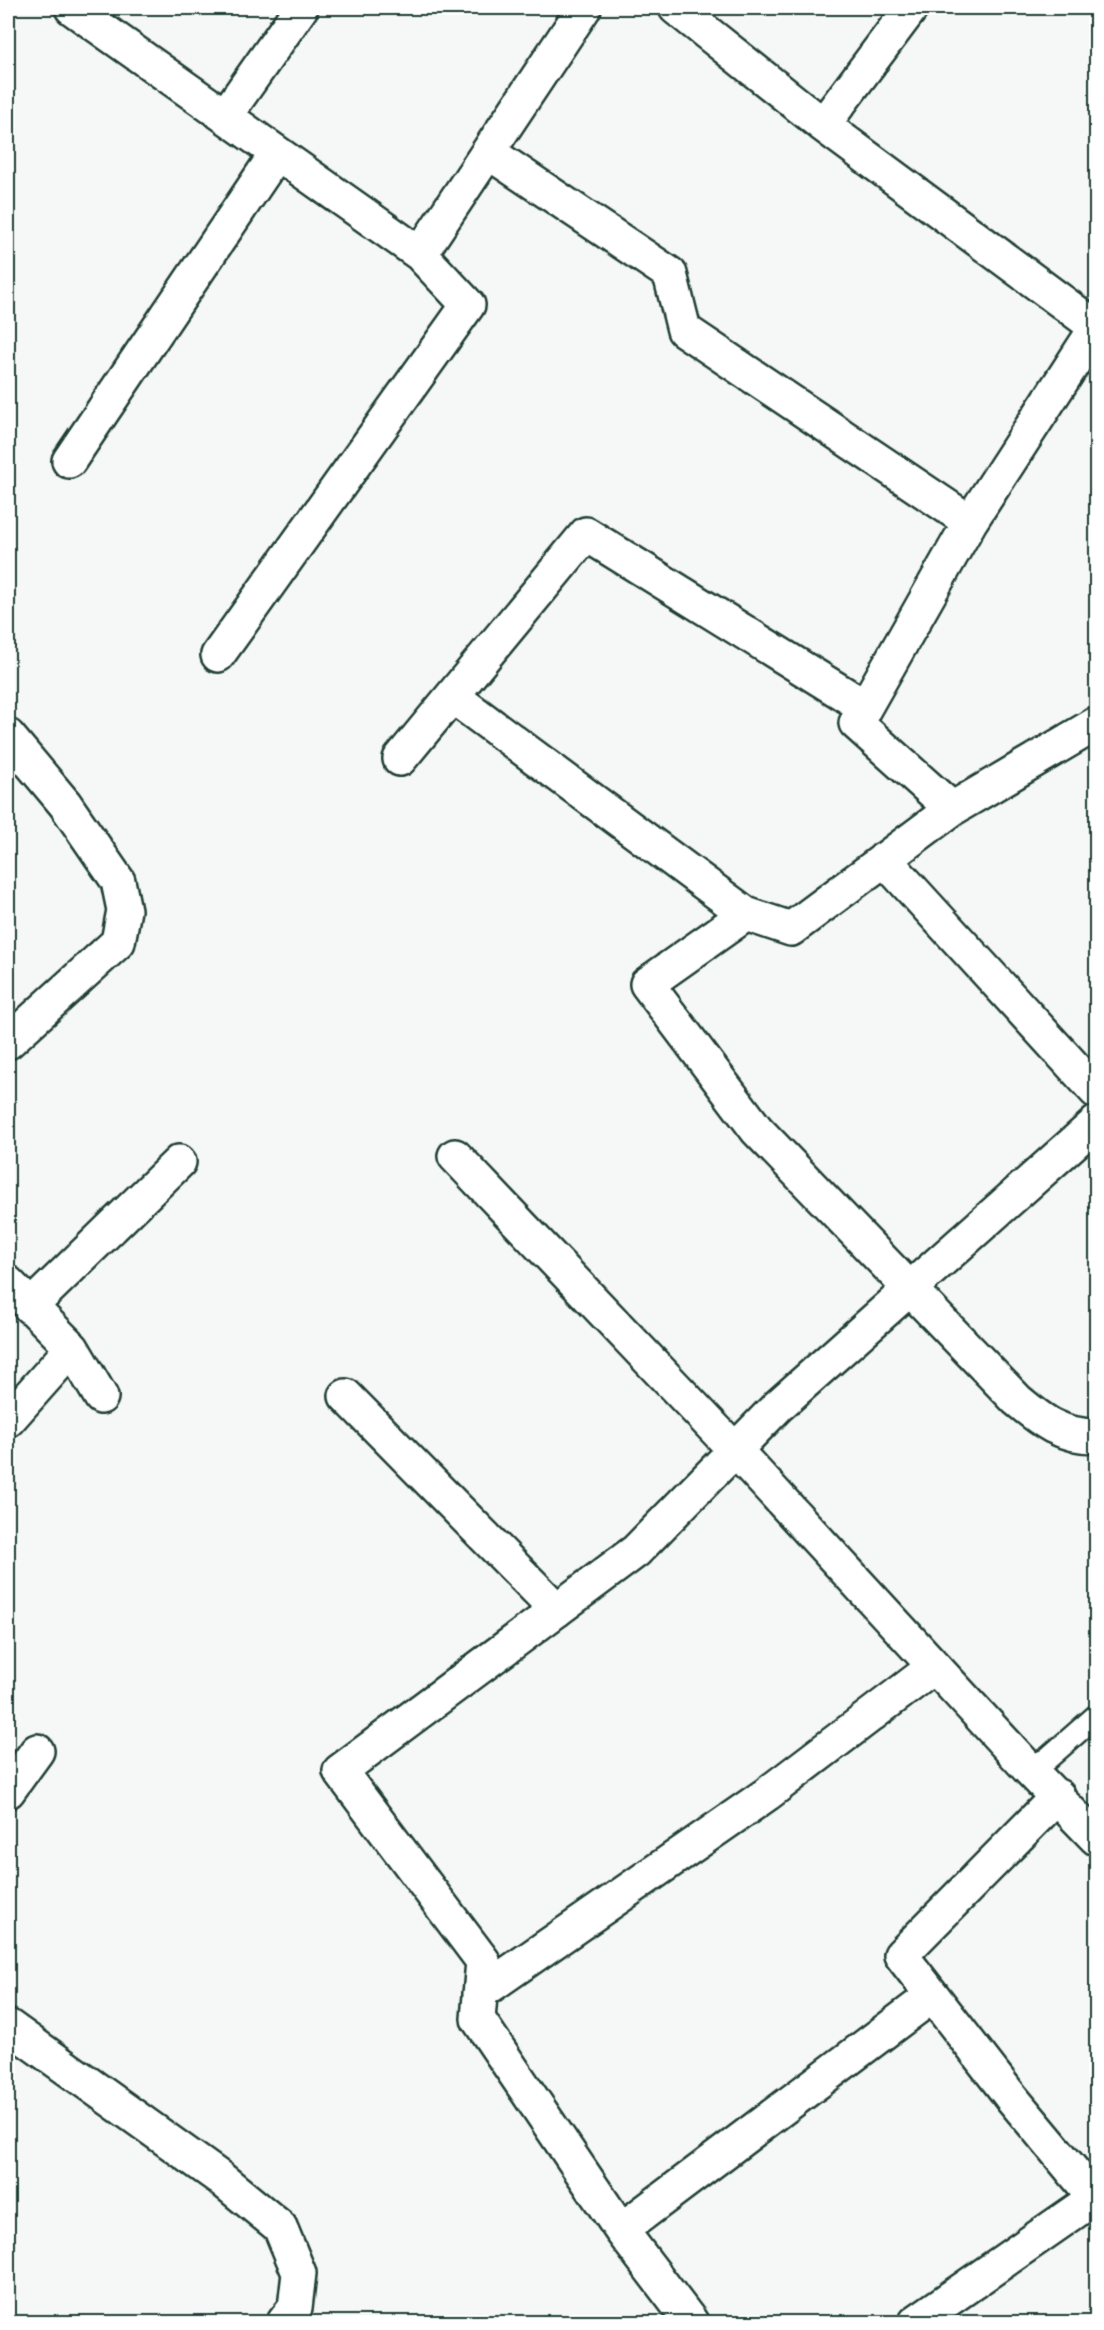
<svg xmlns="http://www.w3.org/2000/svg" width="1104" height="2330" font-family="'Comic Neue',sans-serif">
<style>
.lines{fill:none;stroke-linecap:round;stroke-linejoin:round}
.lane-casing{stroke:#1f3d34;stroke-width:26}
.street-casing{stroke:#1f3d34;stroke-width:38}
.lane{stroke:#fff;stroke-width:21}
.street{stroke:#fff;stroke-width:33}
</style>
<rect width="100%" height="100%" fill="#f6f7f7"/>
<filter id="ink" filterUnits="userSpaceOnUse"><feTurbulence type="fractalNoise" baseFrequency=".0167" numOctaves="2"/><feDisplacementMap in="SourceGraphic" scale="12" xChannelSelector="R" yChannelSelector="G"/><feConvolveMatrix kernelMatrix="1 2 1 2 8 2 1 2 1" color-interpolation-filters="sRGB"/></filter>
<g filter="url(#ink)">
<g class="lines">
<defs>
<path id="lane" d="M 1028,1768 L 1047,1759 L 1096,1716"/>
<path id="street" d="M 72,8 L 420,254
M 676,8 L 823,125
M 911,8 L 823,125 L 1096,327
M 225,116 L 301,8
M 488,152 L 670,274 L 684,330 L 970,522
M 1096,328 L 970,522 L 856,723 L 952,809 L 1096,724
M 69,461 L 277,153
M 218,655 L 468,305 L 420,254 L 584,8
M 452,696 L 746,914
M 8,736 L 65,804 L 118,881 L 124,910 L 118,942 L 8,1042
M 400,759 L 586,534 L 865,707
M 952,809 L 791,929 L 746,914 L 647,984 L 757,1130 L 1017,1400 C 1043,1422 1061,1436 1096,1436
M 884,859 L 1096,1091
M 455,1156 L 735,1450 L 1028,1768 L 1096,1838
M 8,1283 L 72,1348 L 101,1397
M 30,1307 L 179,1162
M 346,1396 L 557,1610
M 8,1420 L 72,1348
M 8,1791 L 37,1751
M 1058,1796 L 901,1955 L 1011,2097 L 1096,2199
M 480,1993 L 767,1794 L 934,1667
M 8,2026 L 220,2178 L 280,2227 L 299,2273 L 295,2308 L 284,2322
M 621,2230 L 932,1996
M 691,2322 L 621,2230 L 478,2019 L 483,1961 L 340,1771 L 636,1551 L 778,1406 L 1096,1123
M 916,2322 L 1096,2197"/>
</defs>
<use href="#lane" class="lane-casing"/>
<use href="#street" class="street-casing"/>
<use href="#lane" class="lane"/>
<use href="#street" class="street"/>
</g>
</g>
<rect width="1104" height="2330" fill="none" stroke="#fff" stroke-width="30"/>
<rect x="15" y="15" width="1074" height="2300" fill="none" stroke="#1f3d34" stroke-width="2" filter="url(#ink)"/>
</svg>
